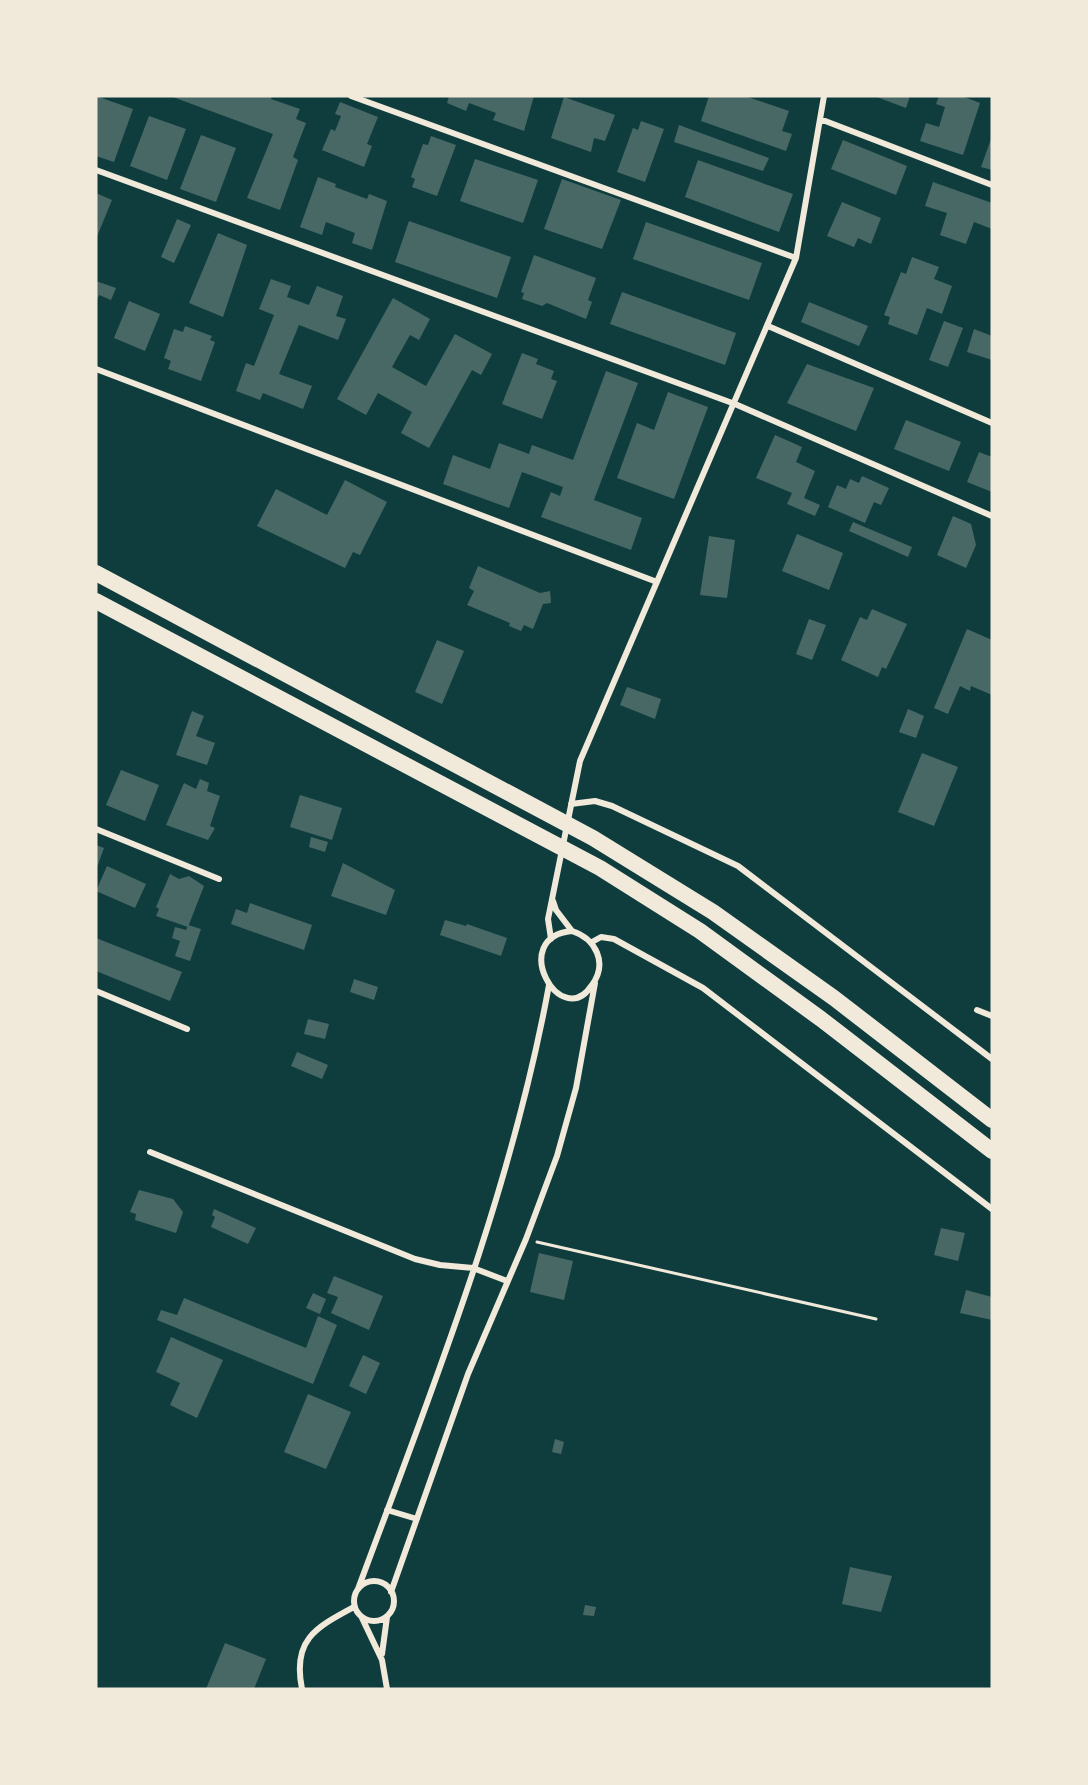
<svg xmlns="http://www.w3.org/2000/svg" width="1088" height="1785" font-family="Karla,sans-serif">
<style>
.building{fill:#486865}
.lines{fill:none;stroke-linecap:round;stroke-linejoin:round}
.path{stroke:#f1e9da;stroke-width:3}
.minor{stroke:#f1e9da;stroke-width:6}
.trunk{stroke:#f1e9da;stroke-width:16}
</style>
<rect width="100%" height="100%" fill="#0f3d3e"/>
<path class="building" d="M 96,96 L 133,109 L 114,162 L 96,156 Z
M 170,96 L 272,96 L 271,99 L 300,109 L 296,119 L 306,123 L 293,157 L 298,160 L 280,210 L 247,198 L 273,134 Z
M 449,96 L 534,96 L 524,131 L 493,120 L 496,113 L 469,103 L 466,111 L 447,103 Z
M 709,96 L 745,96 L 789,111 L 782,131 L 792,134 L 786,151 L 701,121 Z
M 874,96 L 910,96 L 906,108 Z
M 939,96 L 962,96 L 980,103 L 963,155 L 920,141 L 926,123 L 939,127 L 945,107 L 936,104 Z
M 564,97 L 615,115 L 605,141 L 594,138 L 591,152 L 551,138 Z
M 340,102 L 378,117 L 367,144 L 372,146 L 364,167 L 322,150 L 331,129 L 335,131 L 341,116 L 335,114 Z
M 149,116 L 186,129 L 167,180 L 130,166 Z
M 641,121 L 664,129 L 645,182 L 617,172 L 633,128 L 638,130 Z
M 679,125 L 769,158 L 763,171 L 674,142 Z
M 201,135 L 236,148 L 216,202 L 180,189 Z
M 431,136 L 456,145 L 437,196 L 412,187 L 415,179 L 411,177 L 423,144 L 428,145 Z
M 992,136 L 992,170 L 981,167 Z
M 843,140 L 907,166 L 896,195 L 831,169 Z
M 475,159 L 538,180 L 523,223 L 460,201 Z
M 698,160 L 793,194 L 779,232 L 685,197 Z
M 318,177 L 336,184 L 335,187 L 367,199 L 369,194 L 387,201 L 372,250 L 352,243 L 355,233 L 326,222 L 322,235 L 300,227 Z
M 562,179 L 621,200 L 602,249 L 544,229 Z
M 933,182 L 992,203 L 992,229 L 974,222 L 966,244 L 940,235 L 947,213 L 925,206 Z
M 96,193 L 112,200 L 96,239 Z
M 842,202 L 881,218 L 871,244 L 858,238 L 854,247 L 827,236 Z
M 177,219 L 191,225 L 174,263 L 161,257 Z
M 409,221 L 511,257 L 497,298 L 395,262 Z
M 646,222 L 762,263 L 749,300 L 633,259 Z
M 218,233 L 247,245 L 223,317 L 189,303 Z
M 534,255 L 596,278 L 588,300 L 592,302 L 586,319 L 547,303 L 542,306 L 522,299 L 524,293 L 521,292 Z
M 912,257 L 939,267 L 934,279 L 952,286 L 942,314 L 927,308 L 917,335 L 888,324 L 890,317 L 884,315 L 901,272 L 906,274 Z
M 271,279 L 291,286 L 287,297 L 309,305 L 317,286 L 343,296 L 336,316 L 346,319 L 338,340 L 299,325 L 279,374 L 312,386 L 303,409 L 263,393 L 260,400 L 236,391 L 246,363 L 254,366 L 274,315 L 259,309 Z
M 96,281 L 116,288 L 111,300 L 99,295 L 96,303 Z
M 622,292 L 736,333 L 725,365 L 610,324 Z
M 393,298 L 430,319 L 419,340 L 410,335 L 392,367 L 426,386 L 455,334 L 492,354 L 481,375 L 472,370 L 429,448 L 401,433 L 412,412 L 378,393 L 366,415 L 337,399 Z
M 129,301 L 160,314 L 145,351 L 114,338 Z
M 809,302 L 868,326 L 859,346 L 801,322 Z
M 944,321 L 963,328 L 948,367 L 929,360 Z
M 185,326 L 212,336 L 210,340 L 215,342 L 201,381 L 168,369 L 171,361 L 164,358 L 174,329 L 183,332 Z
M 974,329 L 992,336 L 992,360 L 967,352 Z
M 522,353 L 538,359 L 536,364 L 554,371 L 551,379 L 557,381 L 542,419 L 502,404 Z
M 807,364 L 874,388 L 856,431 L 787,403 Z
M 606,371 L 638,383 L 594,500 L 642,518 L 631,550 L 541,517 L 551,492 L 560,496 L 563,487 L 522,472 L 509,508 L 443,484 L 453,455 L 490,469 L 499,443 L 529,454 L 532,445 L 573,460 Z
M 668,392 L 708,407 L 674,499 L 617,478 L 637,423 L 654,430 Z
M 906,420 L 961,442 L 949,471 L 894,449 Z
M 775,435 L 802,447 L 796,462 L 815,471 L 804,498 L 820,505 L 815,516 L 787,504 L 792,493 L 756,478 Z
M 979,452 L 992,457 L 992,492 L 967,482 Z
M 862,476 L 889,488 L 881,505 L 874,502 L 865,523 L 828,507 L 837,485 L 846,489 L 850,479 L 859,483 Z
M 345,480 L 387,502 L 360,555 L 353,552 L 345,568 L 257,526 L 276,489 L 327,515 Z
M 953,516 L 971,524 L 976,545 L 966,568 L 937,555 Z
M 853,522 L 912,547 L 908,557 L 849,531 Z
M 797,534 L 843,553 L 829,590 L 782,571 Z
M 709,536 L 735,540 L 727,598 L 700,595 Z
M 478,566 L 540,593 L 550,591 L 551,603 L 543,604 L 533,629 L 524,625 L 521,631 L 509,626 L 510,623 L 467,605 L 474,591 L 469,588 Z
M 872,609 L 907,624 L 886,669 L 882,667 L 878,677 L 841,660 L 860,617 L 867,620 Z
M 809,619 L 826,625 L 812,660 L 796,654 Z
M 967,629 L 992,640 L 992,695 L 971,686 L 970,691 L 960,686 L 948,714 L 934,708 Z
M 437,640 L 464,651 L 442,704 L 415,692 Z
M 627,687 L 661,699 L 655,719 L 620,705 Z
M 908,709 L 924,716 L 916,738 L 899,732 Z
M 192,711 L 204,716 L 196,736 L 215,743 L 207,765 L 176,755 Z
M 922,753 L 958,767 L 934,826 L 898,812 Z
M 121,770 L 159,785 L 145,821 L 106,805 Z
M 200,779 L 209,783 L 207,791 L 220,796 L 210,826 L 215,828 L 208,840 L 166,825 L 184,783 L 196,789 Z
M 300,795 L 342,808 L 332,840 L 290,827 Z
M 311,837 L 328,842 L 325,852 L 309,847 Z
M 96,845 L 104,848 L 96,870 Z
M 343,863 L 395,890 L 386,915 L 331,896 Z
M 107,866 L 146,884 L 135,908 L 96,891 Z
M 170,874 L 179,879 L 189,876 L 204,886 L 188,927 L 156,916 L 159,909 L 156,907 Z
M 250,903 L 312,925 L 304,950 L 231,924 L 236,909 L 247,913 Z
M 445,920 L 466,926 L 467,924 L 507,938 L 501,956 L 440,935 Z
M 188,925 L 201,929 L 190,961 L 175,956 L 180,941 L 172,938 L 175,927 L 186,930 Z
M 96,938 L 182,972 L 170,1001 L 96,971 Z
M 354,979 L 378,987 L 374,1000 L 350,992 Z
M 308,1019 L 329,1024 L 325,1039 L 304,1034 Z
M 297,1052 L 328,1065 L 322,1079 L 291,1066 Z
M 139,1190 L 173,1199 L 183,1212 L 176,1233 L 135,1220 L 136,1214 L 130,1212 Z
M 214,1209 L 256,1228 L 248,1244 L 211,1227 L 215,1217 L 212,1215 Z
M 941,1228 L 965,1233 L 958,1261 L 934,1255 Z
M 539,1253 L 573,1261 L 564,1300 L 530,1292 Z
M 334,1276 L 383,1296 L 369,1330 L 331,1313 L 338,1297 L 327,1293 Z
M 966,1290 L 992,1297 L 992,1320 L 960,1313 Z
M 313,1293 L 326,1299 L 320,1314 L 306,1308 Z
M 184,1298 L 306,1348 L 318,1316 L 337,1325 L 313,1384 L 157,1320 L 161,1310 L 177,1315 Z
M 171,1337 L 223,1360 L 197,1418 L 170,1405 L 180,1383 L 156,1372 Z
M 363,1355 L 380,1363 L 366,1394 L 349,1386 Z
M 308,1394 L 351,1412 L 326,1469 L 284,1452 Z
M 555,1439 L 564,1442 L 561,1454 L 552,1452 Z
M 850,1567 L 892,1576 L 881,1612 L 842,1604 Z
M 585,1605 L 596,1607 L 594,1616 L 583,1615 Z
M 225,1643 L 266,1659 L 254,1689 L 206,1689 Z"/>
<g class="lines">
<path class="path" d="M 537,1242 L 876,1319"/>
<path class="minor" d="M 351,96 L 796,258
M 820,119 L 992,185
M 96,170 L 735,404 L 992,516
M 768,326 L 992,423
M 96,369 L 657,582
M 571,804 L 595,801 L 612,806 L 738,866 L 992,1059
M 96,829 L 219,879
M 553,901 L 556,910 L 572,931
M 572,931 C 596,939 608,963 592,985 C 561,1033 507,937 572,931 Z
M 551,939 L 548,919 L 580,761 L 796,258 L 824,96
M 592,942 L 601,937 L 614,939 L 703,988 L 992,1209
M 96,991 L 187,1029
M 977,1010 L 992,1016
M 150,1152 L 415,1259 L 440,1265 L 473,1268 L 507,1281
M 387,1510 L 417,1519
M354 1601a20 20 0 1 1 40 0a20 20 0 1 1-40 0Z
M 358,1589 C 431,1392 511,1193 549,985
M 391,1592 L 468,1374 L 526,1239 L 557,1156 L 576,1088 L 595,983
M 362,1618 L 382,1660 L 387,1689
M 382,1654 L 387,1617
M 302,1689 C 292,1640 315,1628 354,1607"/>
<path class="trunk" d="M 96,573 L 593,838 L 713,912 L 834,998 L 992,1120
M 96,601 L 600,868 L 700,931 L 821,1019 L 992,1151"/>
</g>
<rect width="1088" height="1785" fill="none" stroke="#f1e9da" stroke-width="195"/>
</svg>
